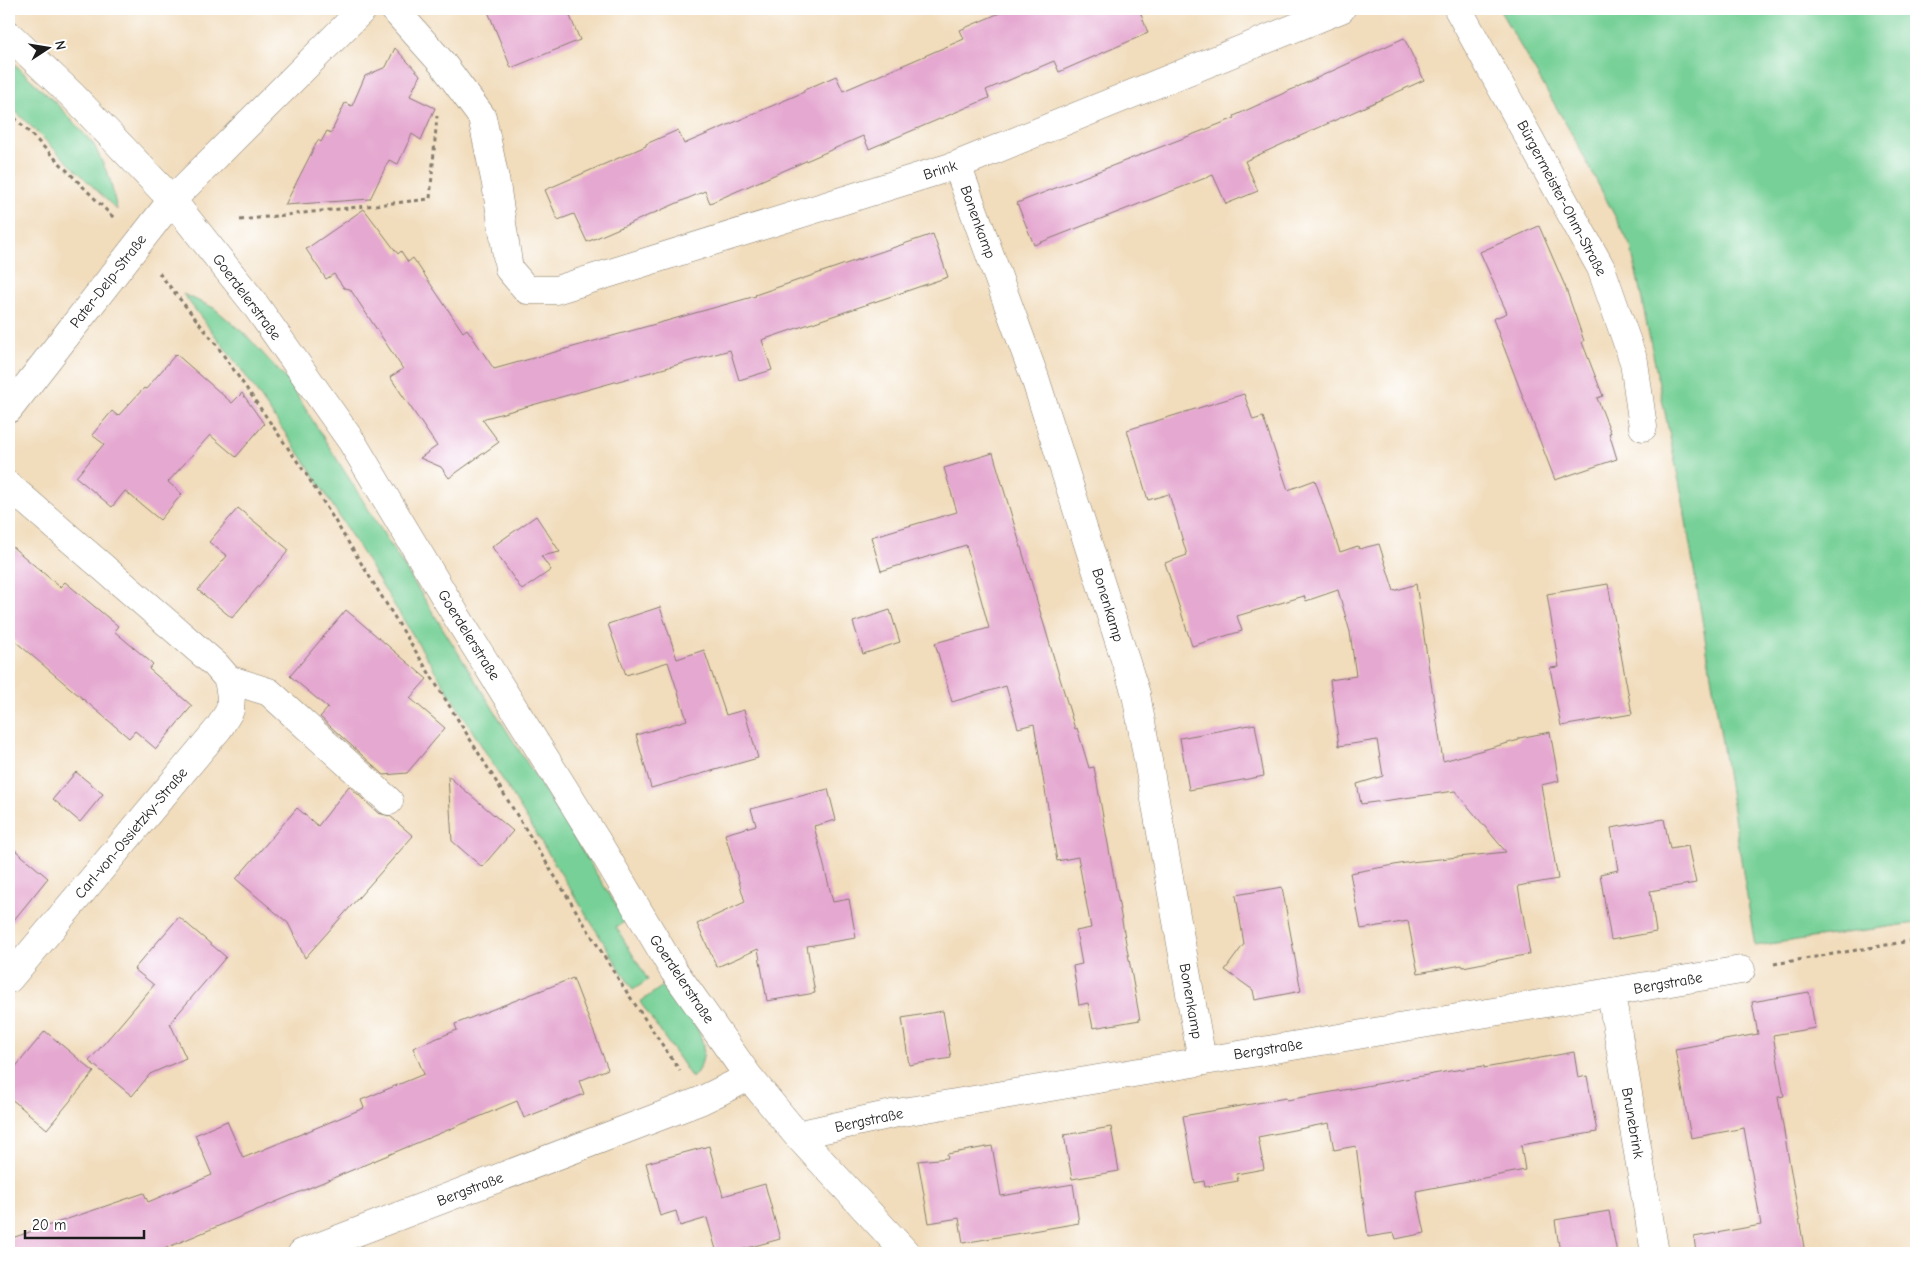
<svg xmlns="http://www.w3.org/2000/svg" width="1925" height="1262" font-family="'Comic Neue',sans-serif">
<style>
.green{fill:#77d097;stroke:#4a765a}
.building{fill:#e5a8d0}
.lines{fill:none;stroke-linecap:round;stroke-linejoin:round}
.minor-casing{stroke:#867c6c;stroke-width:29}
.path{stroke:#867c6c;stroke-width:3;stroke-dasharray:4 4;stroke-linecap:butt}
.minor{stroke:#fff;stroke-width:28}
.labels{text-anchor:middle;stroke-width:4.5;stroke-linejoin:round;paint-order:stroke}
.street-label{font-size:15px;fill:#1c1c1c;stroke:#fff}
</style>
<rect width="100%" height="100%" fill="#fff"/>
<filter id="ink" filterUnits="userSpaceOnUse"><feTurbulence type="fractalNoise" baseFrequency=".02" numOctaves="2"/><feDisplacementMap in="SourceGraphic" scale="10" xChannelSelector="R" yChannelSelector="G"/><feConvolveMatrix kernelMatrix="1 2 1 2 8 2 1 2 1" color-interpolation-filters="sRGB"/></filter>
<filter id="wash" filterUnits="userSpaceOnUse"><feTurbulence type="fractalNoise" baseFrequency=".0096" numOctaves="4" result="noise"/><feDisplacementMap in="SourceGraphic" scale="20" xChannelSelector="R" yChannelSelector="G"/><feGaussianBlur stdDeviation="1.12" result="paint"/><feColorMatrix in="noise" values="0 0 0 0 0 0 0 0 0 0 0 0 0 0 0 0 0 1.4 0 .05"/><feComposite in="paint" operator="in"/></filter>
<g filter="url(#wash)">
<rect width="100%" height="100%" fill="#f1dcbb"/>
<path class="green" d="M 1499,9 L 1916,9 L 1916,923 L 1755,946 L 1682,496 L 1631,247 L 1573,136 Z
M 9,59 L 59,106 L 94,145 L 110,179 L 117,210 L 9,105 Z
M 183,294 L 214,308 L 247,336 L 288,381 L 626,921 L 616,927 L 648,980 L 633,990 L 310,469 L 241,369 Z
M 667,983 C 685,1010 722,1047 692,1078 L 640,1002 Z"/>
<g id="blocks">
<path class="building" d="M 487,9 L 567,9 L 580,40 L 511,68 Z
M 1009,9 L 1139,9 L 1148,33 L 1059,72 L 1054,61 L 986,90 L 989,98 L 869,149 L 863,136 L 710,203 L 705,191 L 587,242 L 574,214 L 558,220 L 545,190 L 646,146 L 646,144 L 678,130 L 684,144 L 804,92 L 804,90 L 836,76 L 843,91 L 964,39 L 960,30 Z
M 1404,38 L 1424,80 L 1245,161 L 1258,191 L 1226,204 L 1213,175 L 1034,245 L 1017,203 L 1235,118 L 1234,116 Z
M 395,48 L 420,75 L 410,96 L 435,108 L 421,140 L 412,134 L 398,164 L 389,160 L 370,199 L 285,205 L 318,140 L 321,142 L 327,131 L 331,133 L 345,103 L 352,106 L 365,76 L 386,67 Z
M 364,209 L 398,254 L 401,251 L 408,262 L 413,258 L 463,332 L 467,329 L 494,369 L 756,296 L 755,295 L 933,234 L 948,277 L 762,340 L 772,370 L 739,380 L 730,350 L 482,419 L 499,442 L 449,478 L 441,467 L 420,458 L 437,446 L 390,377 L 403,369 L 350,289 L 344,288 L 334,274 L 326,279 L 306,249 Z
M 1539,226 L 1565,286 L 1584,341 L 1582,342 L 1603,396 L 1597,398 L 1611,433 L 1609,433 L 1617,459 L 1555,480 L 1493,319 L 1507,313 L 1480,252 Z
M 176,354 L 232,403 L 242,393 L 264,424 L 236,457 L 210,435 L 168,482 L 182,494 L 160,520 L 125,491 L 112,507 L 76,477 L 104,444 L 92,435 L 112,411 L 118,416 L 144,388 L 146,389 Z
M 1244,394 L 1253,420 L 1263,417 L 1288,490 L 1315,480 L 1340,552 L 1358,546 L 1359,549 L 1379,544 L 1394,591 L 1416,584 L 1443,761 L 1519,740 L 1519,738 L 1550,732 L 1559,781 L 1541,785 L 1558,879 L 1518,886 L 1530,954 L 1463,967 L 1462,965 L 1418,973 L 1408,921 L 1361,929 L 1350,873 L 1411,862 L 1506,852 L 1455,791 L 1361,804 L 1357,784 L 1383,776 L 1377,740 L 1339,746 L 1330,680 L 1356,676 L 1350,632 L 1338,590 L 1306,601 L 1304,596 L 1237,616 L 1242,631 L 1192,646 L 1165,563 L 1187,555 L 1169,494 L 1148,500 L 1127,430 Z
M 993,453 L 1075,729 L 1077,728 L 1089,768 L 1094,767 L 1140,1020 L 1093,1028 L 1088,1003 L 1079,1005 L 1073,966 L 1082,964 L 1076,931 L 1091,928 L 1078,857 L 1057,861 L 1034,724 L 1018,728 L 1006,686 L 952,702 L 935,643 L 989,628 L 966,545 L 881,571 L 871,537 L 957,512 L 944,468 Z
M 238,508 L 289,550 L 232,618 L 198,590 L 227,556 L 209,542 Z
M 536,516 L 560,552 L 541,556 L 551,570 L 522,590 L 492,547 Z
M 9,544 L 60,587 L 65,582 L 118,626 L 114,631 L 153,664 L 149,669 L 192,706 L 156,749 L 135,731 L 129,738 L 9,636 Z
M 1608,584 L 1632,714 L 1561,726 L 1550,668 L 1559,667 L 1547,594 Z
M 660,607 L 677,659 L 704,650 L 726,715 L 744,710 L 758,758 L 651,788 L 636,735 L 687,720 L 668,662 L 626,675 L 608,624 Z
M 346,610 L 427,679 L 410,698 L 445,728 L 407,773 L 384,775 L 320,717 L 328,708 L 290,676 Z
M 890,610 L 900,642 L 863,654 L 853,622 Z
M 1255,724 L 1264,776 L 1189,790 L 1180,738 Z
M 76,772 L 103,794 L 80,822 L 53,799 Z
M 448,776 L 513,831 L 482,867 L 452,841 Z
M 349,786 L 378,813 L 390,816 L 413,836 L 305,958 L 288,923 L 236,879 L 297,808 L 318,826 Z
M 828,789 L 836,820 L 814,826 L 833,902 L 849,899 L 856,938 L 807,946 L 815,993 L 767,1001 L 758,949 L 717,967 L 697,924 L 745,902 L 725,834 L 756,825 L 751,809 Z
M 1664,819 L 1670,849 L 1688,846 L 1696,883 L 1650,891 L 1656,932 L 1611,940 L 1600,874 L 1618,870 L 1611,828 Z
M 9,845 L 48,878 L 9,926 Z
M 1282,887 L 1301,991 L 1255,1000 L 1253,990 L 1225,970 L 1244,944 L 1236,895 Z
M 179,917 L 226,957 L 170,1023 L 186,1058 L 150,1074 L 132,1096 L 89,1061 L 154,985 L 134,969 Z
M 573,978 L 608,1069 L 579,1081 L 584,1094 L 524,1118 L 517,1101 L 154,1253 L 9,1253 L 9,1239 L 144,1193 L 148,1202 L 212,1175 L 195,1135 L 227,1121 L 243,1158 L 364,1108 L 361,1100 L 424,1074 L 413,1048 L 457,1030 L 455,1024 Z
M 1809,992 L 1815,1028 L 1773,1035 L 1784,1096 L 1778,1097 L 1805,1253 L 1696,1253 L 1694,1237 L 1761,1225 L 1744,1128 L 1691,1138 L 1675,1049 L 1758,1034 L 1752,1002 Z
M 943,1011 L 951,1058 L 909,1065 L 902,1018 Z
M 45,1031 L 94,1072 L 47,1129 L 9,1097 L 9,1075 Z
M 1574,1052 L 1578,1078 L 1587,1076 L 1597,1132 L 1521,1145 L 1525,1170 L 1416,1191 L 1425,1233 L 1396,1239 L 1394,1233 L 1368,1237 L 1356,1146 L 1334,1150 L 1329,1123 L 1258,1137 L 1264,1169 L 1236,1174 L 1238,1181 L 1205,1187 L 1204,1181 L 1195,1183 L 1183,1116 L 1286,1098 L 1287,1100 L 1450,1071 L 1484,1066 L 1484,1068 Z
M 1111,1127 L 1119,1171 L 1072,1179 L 1064,1135 Z
M 709,1146 L 723,1196 L 765,1184 L 780,1239 L 729,1253 L 717,1253 L 707,1218 L 680,1226 L 676,1211 L 660,1216 L 646,1163 Z
M 992,1146 L 1001,1196 L 1073,1184 L 1079,1223 L 963,1243 L 959,1218 L 929,1223 L 918,1161 L 948,1158 L 947,1154 Z
M 1609,1211 L 1617,1253 L 1560,1253 L 1555,1220 Z"/>
</g>
</g>
<g filter="url(#ink)">
<use href="#blocks" fill-opacity="0" stroke="#867c6c" stroke-width="1"/>
<g class="lines">
<defs>
<path id="minor" d="M 394,9 L 442,63 L 482,117 L 496,184 L 509,269 L 527,290 L 556,290 L 957,165 L 1341,9
M 1458,9 L 1601,268 L 1634,362 L 1643,427
M 9,35 L 73,96 L 172,200 L 254,303 L 352,442 L 457,617 L 598,843 L 674,971 L 749,1077 L 797,1135 L 906,1253
M 957,165 L 1035,378 L 1136,694 L 1202,1060
M 9,409 L 172,200 L 363,9
M 9,486 L 216,665 L 228,679 L 231,696 L 230,710 L 219,728 L 9,979
M 228,679 L 269,692 L 389,801
M 1611,993 L 1655,1253
M 797,1135 L 897,1113 L 1741,970
M 302,1253 L 700,1101 L 749,1077"/>
</defs>
<use href="#minor" class="minor-casing"/>
<path class="path" d="M 9,112 L 114,218
M 240,220 L 430,199 L 437,116
M 159,273 L 215,343 L 306,474 L 622,985 L 680,1071
M 1774,964 L 1916,940"/>
<use href="#minor" class="minor"/>
</g>
</g>
<g class="labels">
<g class="street-label">
<text transform="translate(940 170) rotate(-18)" y="5">Brink</text>
<text transform="translate(1562 198) rotate(62)" y="5">Bürgermeister-Ohm-Straße</text>
<text transform="translate(978 222) rotate(70)" y="5">Bonenkamp</text>
<text transform="translate(108 281) rotate(-52)" y="5">Pater-Delp-Straße</text>
<text transform="translate(247 297) rotate(53)" y="5">Goerdelerstraße</text>
<text transform="translate(1108 605) rotate(73)" y="5">Bonenkamp</text>
<text transform="translate(469 635) rotate(58)" y="5">Goerdelerstraße</text>
<text transform="translate(131 833) rotate(-50)" y="5">Carl-von-Ossietzky-Straße</text>
<text transform="translate(682 979) rotate(56)" y="5">Goerdelerstraße</text>
<text transform="translate(1668 983) rotate(-10)" y="5">Bergstraße</text>
<text transform="translate(1191 1001) rotate(80)" y="5">Bonenkamp</text>
<text transform="translate(1268 1049) rotate(-9)" y="5">Bergstraße</text>
<text transform="translate(869 1120) rotate(-12)" y="5">Bergstraße</text>
<text transform="translate(1633 1123) rotate(80)" y="5">Brunebrink</text>
<text transform="translate(470 1189) rotate(-21)" y="5">Bergstraße</text>
</g>
</g>
<rect width="1925" height="1262" fill="none" stroke="#fff" stroke-width="30"/>
<g transform="translate(48 48) rotate(78)" stroke="#ffffff" stroke-width="4" paint-order="stroke">
<path d="M0-4L9 19L0 12L-9 19Z" fill="#1c1c1c"/>
<text y="-8" font-size="14" font-weight="bold" text-anchor="middle" fill="#1c1c1c">N</text>
</g>
<path d="M25 1230v8h119v-8" fill="none" stroke="#1c1c1c" stroke-width="2.5"/>
<text x="32" y="1230" font-size="15" fill="#1c1c1c" stroke="#ffffff" stroke-width="4" paint-order="stroke">20 m</text>
</svg>
